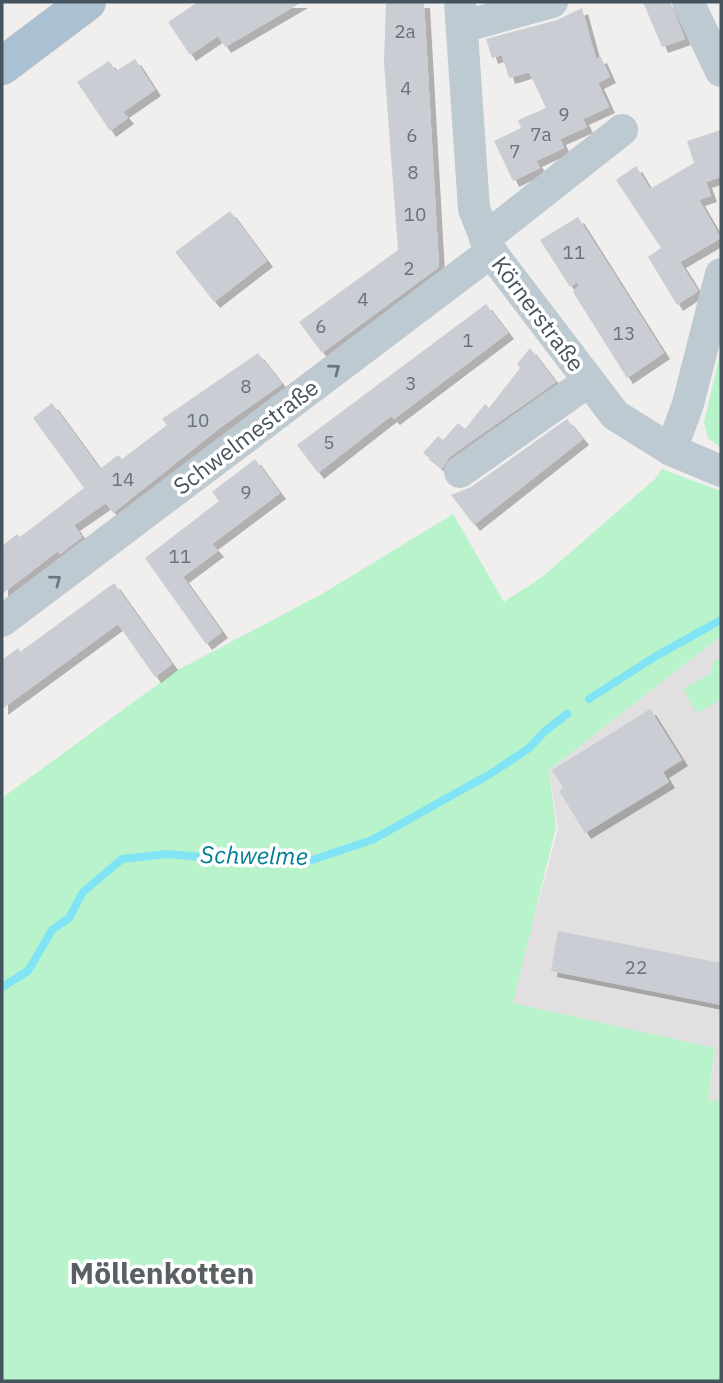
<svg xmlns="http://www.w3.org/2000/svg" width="723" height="1383" font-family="'IBM Plex Sans',sans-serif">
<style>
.education{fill:#e2dfe0}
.green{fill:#b8f3cc}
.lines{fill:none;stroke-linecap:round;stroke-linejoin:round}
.stream{stroke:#81e4f5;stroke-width:8}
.building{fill:#caced4;filter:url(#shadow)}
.minor{stroke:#bdcad2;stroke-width:32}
.major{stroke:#abc0d0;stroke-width:38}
.oneway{stroke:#697781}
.labels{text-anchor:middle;stroke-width:7;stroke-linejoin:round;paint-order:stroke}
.number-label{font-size:19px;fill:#66727c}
.street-label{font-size:23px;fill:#45535e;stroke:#fff}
.water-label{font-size:24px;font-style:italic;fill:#037f95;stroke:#fff}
.district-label{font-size:30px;font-weight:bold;fill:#5a5f64;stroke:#fff}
</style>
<defs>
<filter id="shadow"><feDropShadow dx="6" dy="6" stdDeviation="0" flood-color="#0004"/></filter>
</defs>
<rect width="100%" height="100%" fill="#f1eeee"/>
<path class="education" d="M 721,636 L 721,1101 L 708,1101 L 715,1049 L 511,1003 L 558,829 L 549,770 Z"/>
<path class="green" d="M 721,350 L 721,448 L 708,438 L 704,422 Z
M 662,469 L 721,491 L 721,636 L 549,770 L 556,827 L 513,1003 L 715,1048 L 708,1100 L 721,1101 L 721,1381 L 2,1381 L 2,798 L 176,671 L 322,594 L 453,514 L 504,602 L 542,577 L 655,479 Z
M 721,657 L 721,699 L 697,713 L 683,689 L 710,674 L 714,662 Z"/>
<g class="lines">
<path class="stream" d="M 589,699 L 656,656 L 721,620
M 2,987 L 28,971 L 52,930 L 69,918 L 83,892 L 122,859 L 167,854 L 239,860 L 312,860 L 372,840 L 490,774 L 528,749 L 545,731 L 567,714"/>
</g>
<path class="building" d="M 198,2 L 302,2 L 225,47 L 218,36 L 190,55 L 168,22 Z
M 386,2 L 424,2 L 439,267 L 322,353 L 299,322 L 398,250 L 384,63 Z
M 643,2 L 670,2 L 685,39 L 662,47 Z
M 582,8 L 596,59 L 601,57 L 610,77 L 598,83 L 609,107 L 583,119 L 587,127 L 560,139 L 564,148 L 536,161 L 540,168 L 513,181 L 494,141 L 521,128 L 518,120 L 546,108 L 529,72 L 509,78 L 502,55 L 492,58 L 486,39 L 557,20 Z
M 135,59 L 155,90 L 123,112 L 128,118 L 110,131 L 77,82 L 109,61 L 116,71 Z
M 721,130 L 721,177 L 706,182 L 711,196 L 699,200 L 721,238 L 680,262 L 698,291 L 677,305 L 648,257 L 661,248 L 616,180 L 636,166 L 650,189 L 694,163 L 687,141 Z
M 230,211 L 267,261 L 214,302 L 175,252 Z
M 578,217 L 664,353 L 627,378 L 573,292 L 579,285 L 577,282 L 570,287 L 540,240 Z
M 486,304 L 508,333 L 394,419 L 391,416 L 318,473 L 297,445 Z
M 530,348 L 556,382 L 449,457 L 442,469 L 423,453 L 438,436 L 443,440 L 458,423 L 465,429 L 485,404 L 489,408 L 520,368 L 517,364 Z
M 258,353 L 282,384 L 221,427 L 113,513 L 106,503 L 74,525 L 82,537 L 60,554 L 58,551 L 2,594 L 2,546 L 17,534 L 20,537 L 84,488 L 33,418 L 52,403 L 100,469 L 118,455 L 122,459 L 167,425 L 162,419 Z
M 567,419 L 583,439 L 474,525 L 451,495 L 471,487 Z
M 255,459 L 280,493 L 212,544 L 218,551 L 183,577 L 222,632 L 206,644 L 145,558 L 219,501 L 212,492 Z
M 114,583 L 172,664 L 155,677 L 118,624 L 2,709 L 2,660 L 18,648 L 20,652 Z
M 650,709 L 682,760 L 663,772 L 669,782 L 585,833 L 559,791 L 563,788 L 552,770 Z
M 558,931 L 721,963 L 721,1005 L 551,971 Z"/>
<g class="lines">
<path class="minor" d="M 460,2 L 474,209 L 491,252 L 615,415 L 671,450 L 721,471
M 688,2 L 721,71
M 462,27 L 552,2
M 485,238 L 622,130
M 671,450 L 688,404 L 721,274
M 460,472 L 589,381
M 2,621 L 491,252"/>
<path class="major" d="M 2,66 L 87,2"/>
</g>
<defs><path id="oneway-chevron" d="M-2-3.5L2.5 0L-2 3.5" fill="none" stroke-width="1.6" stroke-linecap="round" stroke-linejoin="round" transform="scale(1.75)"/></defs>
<g class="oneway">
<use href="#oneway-chevron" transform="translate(335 369) rotate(-37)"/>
<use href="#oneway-chevron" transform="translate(56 580) rotate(-37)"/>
</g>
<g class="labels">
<g class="number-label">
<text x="405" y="38">2a</text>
<text x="406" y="95">4</text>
<text x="564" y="121">9</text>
<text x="541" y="141">7a</text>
<text x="412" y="142">6</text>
<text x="515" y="158">7</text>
<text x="413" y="179">8</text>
<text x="415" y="221">10</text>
<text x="574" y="259">11</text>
<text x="409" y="275">2</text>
<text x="363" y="306">4</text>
<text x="321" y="333">6</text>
<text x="624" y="340">13</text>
<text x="468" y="347">1</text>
<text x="411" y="390">3</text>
<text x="246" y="393">8</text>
<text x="198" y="427">10</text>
<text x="329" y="449">5</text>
<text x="123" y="486">14</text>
<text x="246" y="499">9</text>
<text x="180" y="563">11</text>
<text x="636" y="974">22</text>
</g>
<g class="street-label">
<text transform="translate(538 314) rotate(53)" y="8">Körnerstraße</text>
<text transform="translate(246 437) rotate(-37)" y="8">Schwelmestraße</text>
</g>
<g class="water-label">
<text transform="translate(254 856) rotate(1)" y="8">Schwelme</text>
</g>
<g class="district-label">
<text x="162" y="1284">Möllenkotten</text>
</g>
</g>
<rect width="723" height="1383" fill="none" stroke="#45535e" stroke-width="7"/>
</svg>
